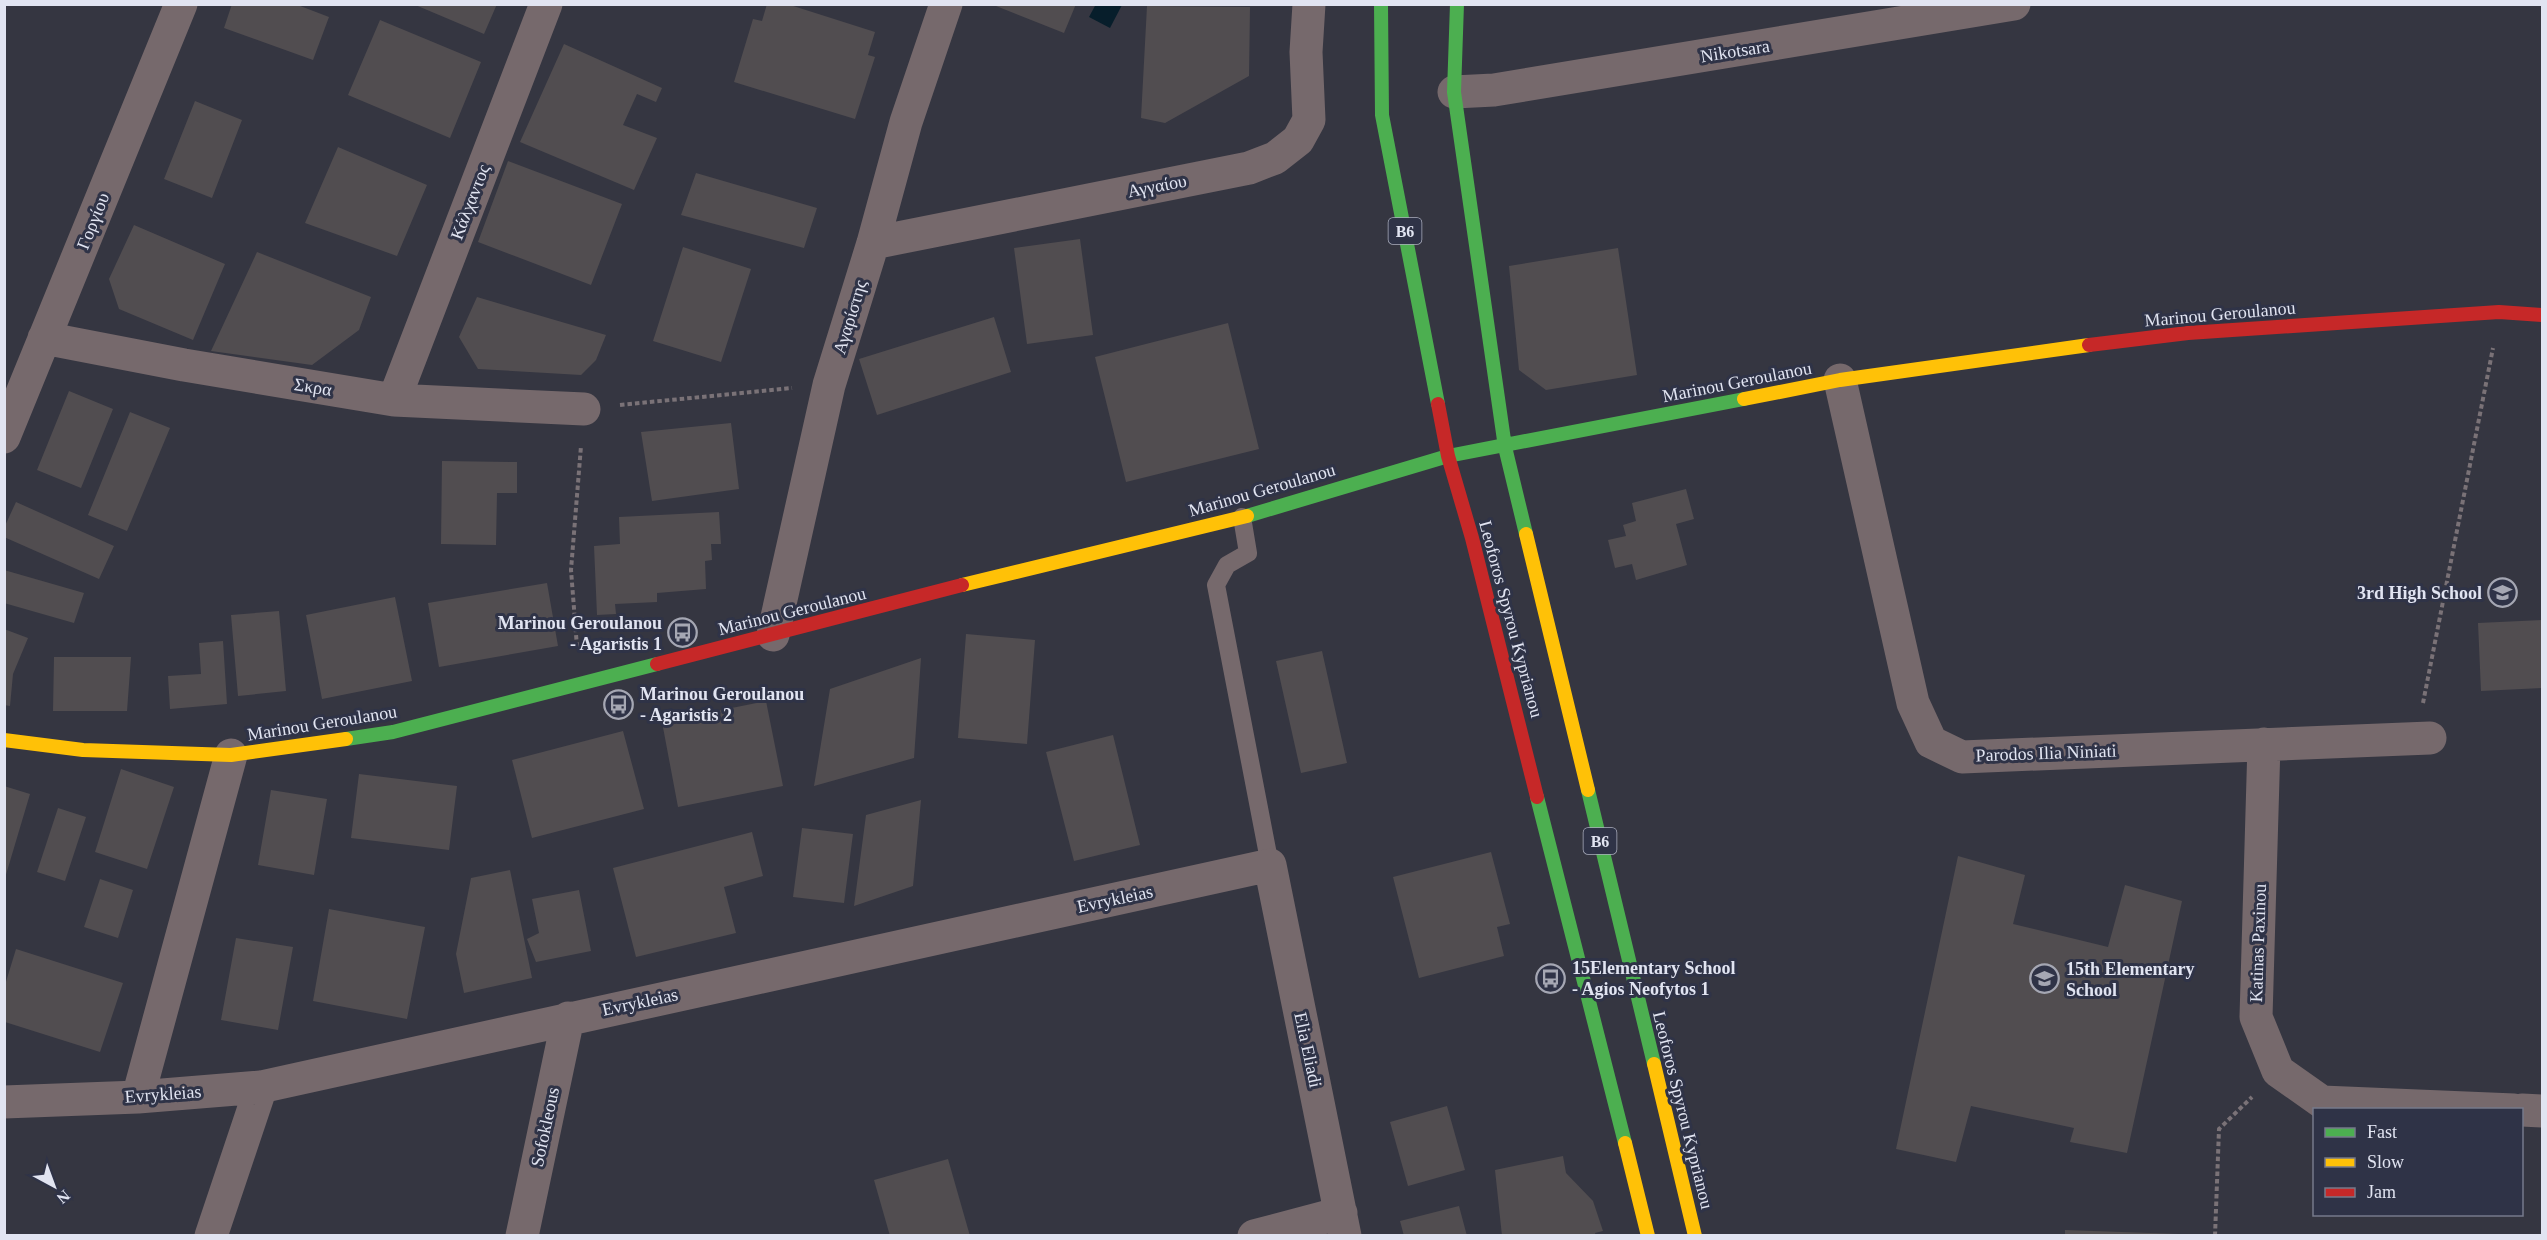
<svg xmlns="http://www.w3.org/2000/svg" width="2547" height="1240" font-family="Georgia,serif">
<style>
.water{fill:#071e2b}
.building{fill:#514d50}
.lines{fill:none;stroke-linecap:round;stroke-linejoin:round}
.path{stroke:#7a7277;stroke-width:4;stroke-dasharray:4.5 3;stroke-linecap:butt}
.lane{stroke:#76696c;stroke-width:18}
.street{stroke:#76696c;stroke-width:33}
.fast{stroke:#4caf50;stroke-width:14}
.slow{stroke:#ffc107;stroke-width:14}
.jam{stroke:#c62828;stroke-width:14}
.labels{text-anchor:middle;stroke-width:6;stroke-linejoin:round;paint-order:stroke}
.shield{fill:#2f3347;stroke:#acafbe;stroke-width:1.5}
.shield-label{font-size:16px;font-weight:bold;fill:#e1e4f1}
.street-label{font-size:18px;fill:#e1e4f1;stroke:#2f3347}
.poi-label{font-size:18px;font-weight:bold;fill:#e1e4f1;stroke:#2f3347;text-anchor:start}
</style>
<rect width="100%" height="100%" fill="#353641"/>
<path class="water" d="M 1096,4 L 1122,5 L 1110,28 L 1089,17 Z"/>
<path class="building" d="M 232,4 L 295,4 L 329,17 L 313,60 L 224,28 Z
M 413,4 L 497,4 L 484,34 Z
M 767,4 L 787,4 L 875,32 L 868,55 L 875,57 L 855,119 L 734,82 L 753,19 L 762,21 Z
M 991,4 L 1076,4 L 1064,33 Z
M 1147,6 L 1250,7 L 1249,76 L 1165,123 L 1141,118 Z
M 380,20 L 481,62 L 450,138 L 348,95 Z
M 564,44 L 662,88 L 656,102 L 637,94 L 623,125 L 657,138 L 634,190 L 520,142 Z
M 195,101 L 242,120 L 212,198 L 164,179 Z
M 338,147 L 427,185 L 397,256 L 305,223 Z
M 508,161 L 622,204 L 591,285 L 478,242 Z
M 696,173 L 817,208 L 804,248 L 681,215 Z
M 134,225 L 225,264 L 193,340 L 119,309 L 109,279 Z
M 1080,239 L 1093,335 L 1027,344 L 1014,248 Z
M 683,247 L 751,269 L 721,362 L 653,341 Z
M 1618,248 L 1637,375 L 1546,390 L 1519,370 L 1509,266 Z
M 257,252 L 371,297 L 359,330 L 312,365 L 211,351 Z
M 477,297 L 606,335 L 596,360 L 581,375 L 478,369 L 459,337 Z
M 994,317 L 1011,372 L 877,415 L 859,359 Z
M 1228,323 L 1259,449 L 1126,482 L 1095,357 Z
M 69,391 L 113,409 L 81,488 L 37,470 Z
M 130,412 L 170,428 L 127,531 L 88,515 Z
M 731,423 L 739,489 L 652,501 L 641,432 Z
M 442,461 L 517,462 L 517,493 L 497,493 L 496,545 L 441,544 Z
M 1686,489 L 1694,519 L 1676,524 L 1687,565 L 1636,580 L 1632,564 L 1615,568 L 1608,540 L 1626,536 L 1623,525 L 1636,521 L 1632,503 Z
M 16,502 L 114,546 L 99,579 L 4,537 L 4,528 Z
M 719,512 L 721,544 L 711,544 L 712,560 L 705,561 L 706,589 L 657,593 L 657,602 L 615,604 L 616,614 L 597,615 L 594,546 L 620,544 L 619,517 Z
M 4,570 L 84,593 L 74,623 L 4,603 Z
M 547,583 L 558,646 L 439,667 L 428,603 Z
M 395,597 L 412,681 L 322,699 L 306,615 Z
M 279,611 L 286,691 L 238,696 L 231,615 Z
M 2542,620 L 2542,688 L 2481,691 L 2478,623 Z
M 4,629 L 28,638 L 13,674 L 10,706 L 4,705 Z
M 966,634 L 1035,640 L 1027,744 L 958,738 Z
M 223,641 L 227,704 L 170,709 L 168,676 L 201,674 L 199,643 Z
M 1322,651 L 1347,763 L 1301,773 L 1276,661 Z
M 54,657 L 131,657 L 127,711 L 53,711 Z
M 921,658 L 914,758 L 814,786 L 830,689 Z
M 766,701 L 783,786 L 678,807 L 662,722 Z
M 623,731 L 644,809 L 532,838 L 512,760 Z
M 1113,735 L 1140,845 L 1074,861 L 1046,752 Z
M 121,769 L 174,787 L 147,869 L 95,852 Z
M 359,774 L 457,786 L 449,850 L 351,838 Z
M 4,786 L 30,794 L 5,878 L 4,878 Z
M 271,790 L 327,799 L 314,875 L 258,865 Z
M 921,800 L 913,886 L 854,906 L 866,815 Z
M 58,808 L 86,817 L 65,881 L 37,872 Z
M 802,828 L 853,834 L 844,903 L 793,897 Z
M 752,832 L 763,876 L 724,887 L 736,933 L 636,957 L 613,868 Z
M 1491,852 L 1510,924 L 1497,927 L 1504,956 L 1419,978 L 1393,877 Z
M 1958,856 L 2025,875 L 2013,924 L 2108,947 L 2125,885 L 2182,901 L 2127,1153 L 2070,1142 L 2074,1128 L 1971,1106 L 1956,1162 L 1896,1149 Z
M 510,870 L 532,978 L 464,993 L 456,954 L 471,878 Z
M 100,879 L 133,890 L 118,938 L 84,927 Z
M 579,890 L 591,951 L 536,962 L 527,939 L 539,933 L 532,899 Z
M 329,909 L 425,927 L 407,1019 L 313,1001 Z
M 236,938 L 293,947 L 278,1030 L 221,1020 Z
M 16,949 L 123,983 L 100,1052 L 5,1022 L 5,985 Z
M 1447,1106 L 1465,1170 L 1408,1186 L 1390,1122 Z
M 1563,1156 L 1566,1173 L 1593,1201 L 1603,1231 L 1595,1233 L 1596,1236 L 1502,1236 L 1495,1170 Z
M 948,1159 L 970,1236 L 890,1236 L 874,1180 Z
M 1459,1206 L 1467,1236 L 1404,1236 L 1400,1221 Z
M 2065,1230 L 2179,1234 L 2179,1236 L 2065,1236 Z"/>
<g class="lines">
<path class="path" d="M 620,405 L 792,388
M 577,647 L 571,570 L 581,446
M 2423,703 L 2493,348
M 2215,1236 L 2219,1129 L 2252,1097"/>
<path class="lane" d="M 1242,517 L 1248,553 L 1227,565 L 1216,585 L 1270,865"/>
<path class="street" d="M 1454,92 L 1494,90 L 2014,4
M 873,243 L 1249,168 L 1275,158 L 1298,140 L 1309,120 L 1306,52 L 1309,4
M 44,338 L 184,365 L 394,400 L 584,409
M 1840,380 L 1913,703 L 1931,742 L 1962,757 L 2430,738
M 394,400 L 546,4
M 4,437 L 181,4
M 773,635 L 829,385 L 873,243 L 906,122 L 946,4
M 2264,744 L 2256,1017 L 2278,1071 L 2322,1102 L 2514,1110
M 138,1097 L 231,755
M 4,1102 L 138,1097 L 261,1087 L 1270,865 L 1345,1236
M 2522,1110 L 2542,1111
M 211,1236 L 261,1087
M 522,1236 L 568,1018
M 1254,1236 L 1341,1213"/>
<path class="fast" d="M 1381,4 L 1382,115 L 1438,404
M 1457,4 L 1454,92 L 1505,447 L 1526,534
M 1247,516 L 1448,456 L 1744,399
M 346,739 L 393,732 L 657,664
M 1588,790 L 1654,1064
M 1537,797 L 1625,1143"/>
<path class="slow" d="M 1744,399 L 1840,380 L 2089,345
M 1526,534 L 1588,790
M 962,585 L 1247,516
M 4,740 L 83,750 L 231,755 L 346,739
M 1654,1064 L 1695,1236
M 1625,1143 L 1648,1236"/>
<path class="jam" d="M 2089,345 L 2188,333 L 2499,312 L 2542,315
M 1438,404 L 1448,456 L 1472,538 L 1537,797
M 657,664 L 962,585"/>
</g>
<defs>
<symbol id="school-ring" viewBox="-11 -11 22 22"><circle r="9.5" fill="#2f3347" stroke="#a5a7b3" stroke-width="1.5"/><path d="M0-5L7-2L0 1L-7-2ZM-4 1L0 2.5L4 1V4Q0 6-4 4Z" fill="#a5a7b3"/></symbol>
<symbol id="bus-ring" viewBox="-11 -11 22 22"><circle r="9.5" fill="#2f3347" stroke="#a5a7b3" stroke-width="1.5"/><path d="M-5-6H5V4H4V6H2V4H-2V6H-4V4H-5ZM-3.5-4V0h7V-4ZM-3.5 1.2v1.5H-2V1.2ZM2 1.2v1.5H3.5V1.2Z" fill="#a5a7b3"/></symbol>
</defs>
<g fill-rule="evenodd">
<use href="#school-ring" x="2486" y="576" width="33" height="33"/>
<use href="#bus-ring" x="666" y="616" width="33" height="33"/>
<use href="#bus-ring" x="602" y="688" width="33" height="33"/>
<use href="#bus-ring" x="1534" y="962" width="33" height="33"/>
<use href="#school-ring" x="2028" y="962" width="33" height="33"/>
</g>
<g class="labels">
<g class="shield">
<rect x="1388.5" y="218" width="33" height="26" rx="4.5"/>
<rect x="1583.5" y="828" width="33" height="26" rx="4.5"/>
</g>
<g class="shield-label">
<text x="1405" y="237">B6</text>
<text x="1600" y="847">B6</text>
</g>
<g class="street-label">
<text transform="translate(1735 51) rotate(-9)" y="6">Nikotsara</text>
<text transform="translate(1157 186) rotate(-11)" y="6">Αγγαίου</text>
<text transform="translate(470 202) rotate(-69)" y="6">Κάλχαντος</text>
<text transform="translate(93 221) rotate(-68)" y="6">Γοργίου</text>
<text transform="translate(2220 314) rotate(-5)" y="6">Marinou Geroulanou</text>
<text transform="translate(850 317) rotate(-73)" y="6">Αγαρίστης</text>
<text transform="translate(1737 382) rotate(-11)" y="6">Marinou Geroulanou</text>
<text transform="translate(313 387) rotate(9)" y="6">Σκρα</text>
<text transform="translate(1262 490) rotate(-16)" y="6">Marinou Geroulanou</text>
<text transform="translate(792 611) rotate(-14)" y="6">Marinou Geroulanou</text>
<text transform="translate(1511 619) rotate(75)" y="6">Leoforos Spyrou Kyprianou</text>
<text transform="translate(322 723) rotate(-9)" y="6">Marinou Geroulanou</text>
<text transform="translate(2046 753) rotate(-2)" y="6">Parodos Ilia Niniati</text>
<text transform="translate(1115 899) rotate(-12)" y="6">Evrykleias</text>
<text transform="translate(2258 943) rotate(-88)" y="6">Katinas Paxinou</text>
<text transform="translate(640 1002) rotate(-12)" y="6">Evrykleias</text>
<text transform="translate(1308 1050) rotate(78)" y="6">Elia Eliadi</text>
<text transform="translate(163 1094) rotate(-4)" y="6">Evrykleias</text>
<text transform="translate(1683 1110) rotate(76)" y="6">Leoforos Spyrou Kyprianou</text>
<text transform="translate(545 1127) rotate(-78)" y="6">Sofokleous</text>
</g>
<g class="poi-label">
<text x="2482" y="599" text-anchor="end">3rd High School</text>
<text x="662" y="629" text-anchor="end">Marinou Geroulanou<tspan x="662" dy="21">- Agaristis 1</tspan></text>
<text x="640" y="700">Marinou Geroulanou<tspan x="640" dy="21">- Agaristis 2</tspan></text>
<text x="1572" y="974">15Elementary School<tspan x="1572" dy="21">- Agios Neofytos 1</tspan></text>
<text x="2066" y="975">15th Elementary<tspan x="2066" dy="21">School</tspan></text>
</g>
</g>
<rect width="2547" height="1240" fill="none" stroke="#e1e4f1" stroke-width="12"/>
<rect x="2313" y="1108" width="210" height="108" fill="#2f3347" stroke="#767a8b" stroke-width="1.5"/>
<rect x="2325" y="1128" width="30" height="9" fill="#4caf50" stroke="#767a8b" stroke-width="1.5"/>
<text x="2367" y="1138" font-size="18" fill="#e1e4f1">Fast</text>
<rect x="2325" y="1158" width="30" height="9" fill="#ffc107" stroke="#767a8b" stroke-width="1.5"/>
<text x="2367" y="1168" font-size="18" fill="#e1e4f1">Slow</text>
<rect x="2325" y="1188" width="30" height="9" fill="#c62828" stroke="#767a8b" stroke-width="1.5"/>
<text x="2367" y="1198" font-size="18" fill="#e1e4f1">Jam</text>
<g transform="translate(54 1186) rotate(139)" stroke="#2f3347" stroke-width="4.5" paint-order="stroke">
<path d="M0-4.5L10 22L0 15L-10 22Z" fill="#e1e4f1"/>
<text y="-9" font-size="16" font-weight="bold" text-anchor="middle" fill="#e1e4f1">N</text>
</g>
</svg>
